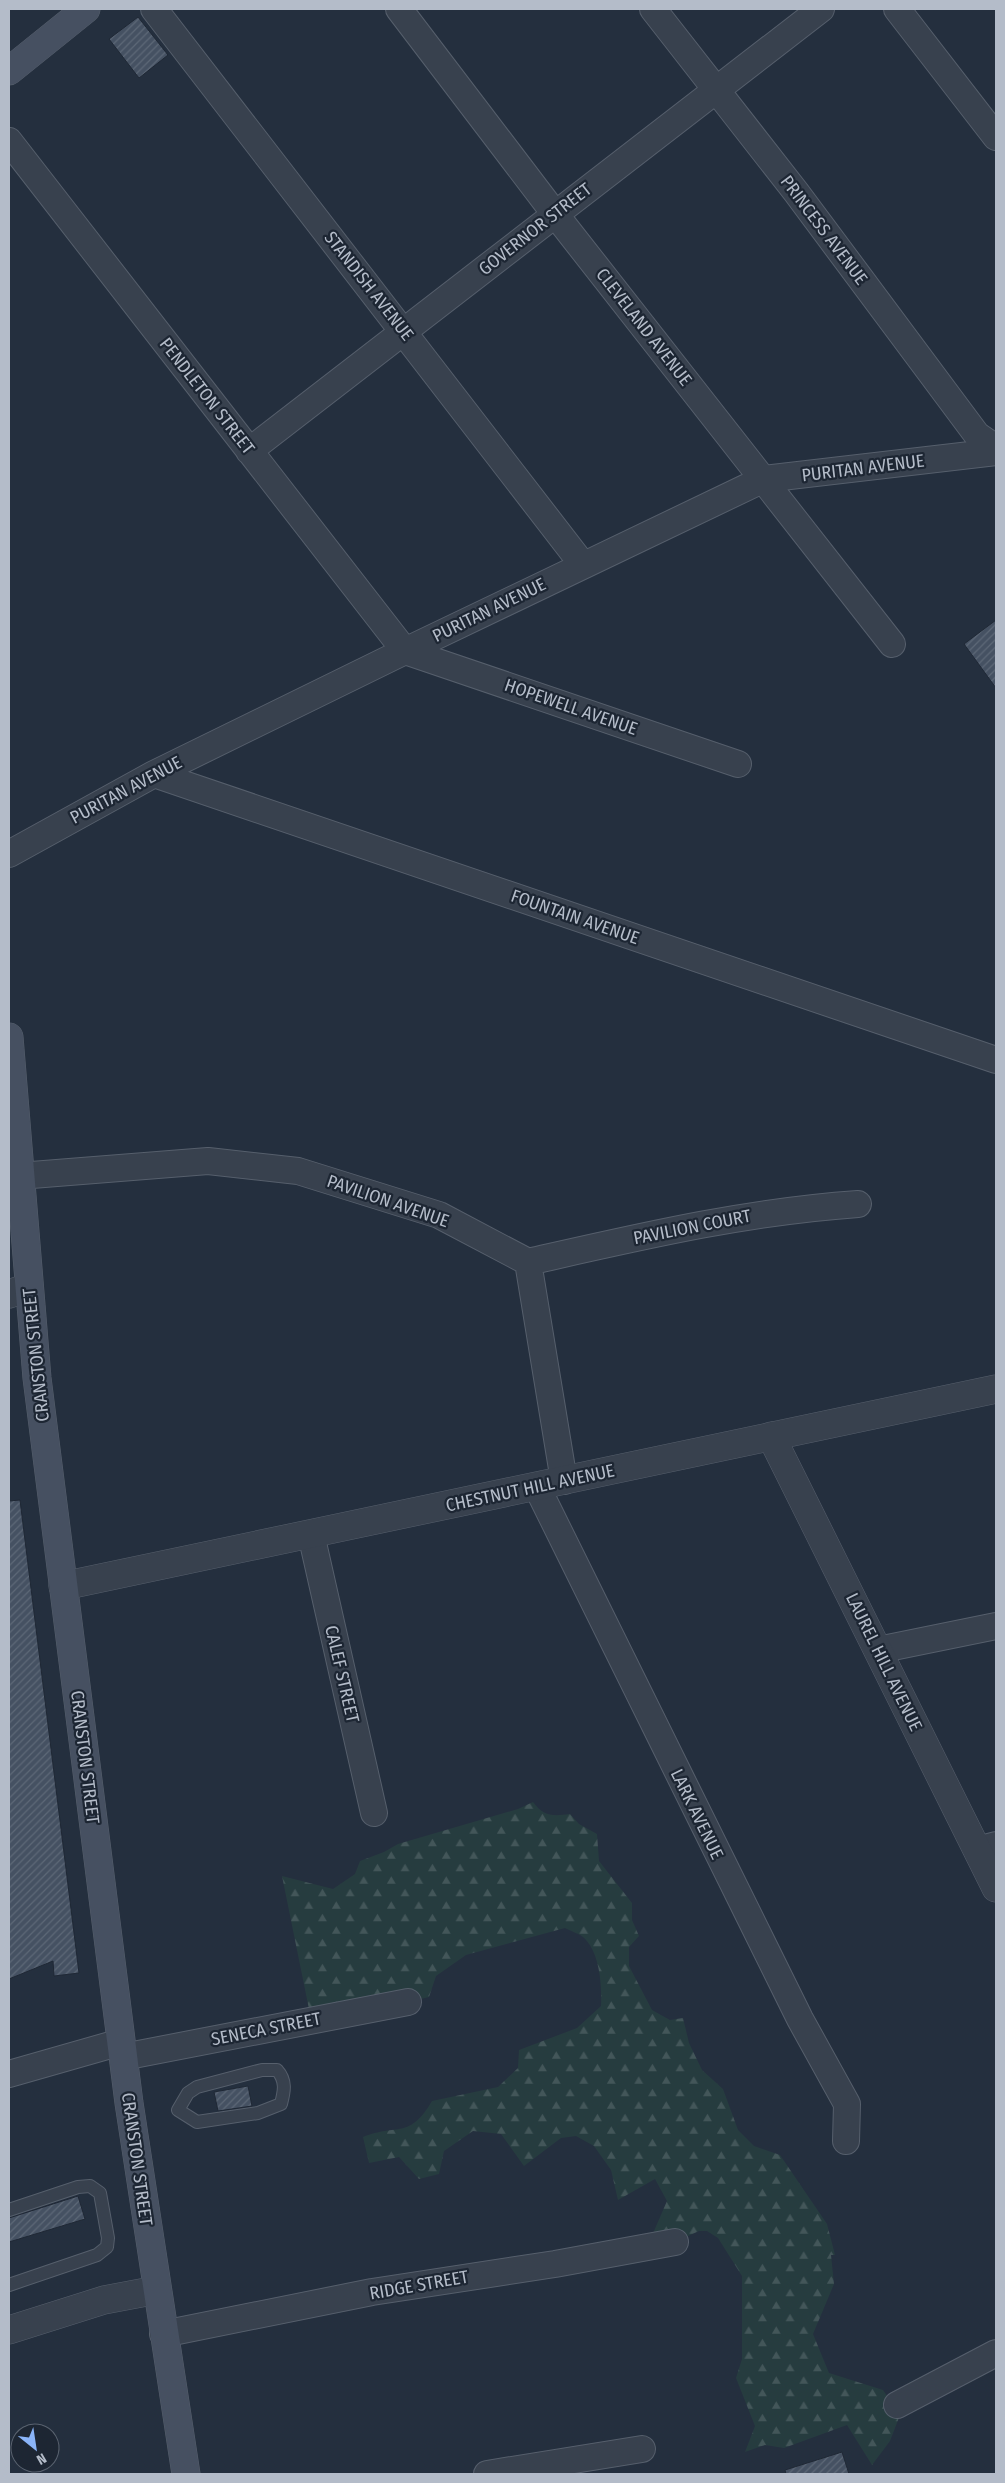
<svg xmlns="http://www.w3.org/2000/svg" width="1005" height="2483" font-family="'Fira Sans Condensed',sans-serif">
<style>
.forest{fill:url(#forest-firs)}
.building{fill:url(#building-hatch);stroke:#1f2835}
.lines{fill:none;stroke-linecap:round;stroke-linejoin:round}
.service-casing{stroke:#565f6c;stroke-width:14}
.minor-casing{stroke:#565f6c;stroke-width:28}
.tertiary-casing{stroke:#565f6c;stroke-width:29}
.secondary-casing{stroke:#565f6c;stroke-width:29}
.service{stroke:#38414e;stroke-width:12}
.minor{stroke:#38414e;stroke-width:26}
.tertiary{stroke:#38414e;stroke-width:28}
.secondary{stroke:#465061;stroke-width:28}
.labels{text-anchor:middle;stroke-width:4.5;stroke-linejoin:round;paint-order:stroke}
.street-label{font-size:18px;fill:#b4bcc9;stroke:#1d2633}
</style>
<defs>
<pattern id="forest-firs" width="22" height="20" patternUnits="userSpaceOnUse" patternTransform="scale(1.25)"><rect width="22" height="20" fill="#263c3f"/><path d="M5 1l3.5 6h-7zM16 11l3.5 6h-7z" fill="#435659"/></pattern>
<pattern id="building-hatch" width="6" height="6" patternUnits="userSpaceOnUse" patternTransform="scale(1.25)"><rect width="6" height="6" fill="#455162"/><path d="M-1 1l2-2M0 6l6-6M5 7l2-2" fill="none" stroke="#5d6877"/></pattern>
</defs>
<rect width="100%" height="100%" fill="#242f3e"/>
<path class="forest" d="M 533,1802 C 544,1817 553,1816 570,1814 L 579,1824 L 597,1834 L 599,1861 L 632,1903 L 632,1920 L 639,1936 L 629,1947 L 629,1966 L 652,2010 L 670,2020 L 683,2018 L 689,2043 L 702,2070 L 723,2089 L 738,2130 L 754,2146 L 780,2155 L 827,2224 L 835,2255 L 831,2255 L 834,2284 L 813,2334 L 829,2373 L 883,2390 L 900,2415 L 890,2441 L 872,2465 L 847,2425 L 784,2448 L 765,2445 L 745,2452 L 755,2426 L 736,2378 L 742,2359 L 742,2276 L 718,2238 L 707,2231 L 699,2231 L 657,2250 L 651,2238 L 667,2201 L 655,2179 L 618,2200 L 611,2170 L 594,2146 L 576,2136 L 561,2138 L 524,2166 L 501,2134 L 473,2131 L 444,2151 L 439,2174 L 419,2179 L 399,2157 L 369,2163 L 363,2137 C 398,2123 409,2140 432,2101 L 498,2087 L 518,2068 L 519,2050 L 577,2028 L 601,2006 C 602,1985 600,1952 583,1937 C 578,1933 570,1931 565,1928 L 466,1955 L 436,1976 L 429,1997 L 365,2012 L 311,2019 L 282,1876 L 333,1889 L 355,1874 L 360,1861 L 384,1852 L 398,1844 L 518,1809 Z"/>
<path class="building" d="M 138,17 L 168,55 L 139,78 L 109,39 Z
M 996,620 L 996,688 L 964,644 Z
M 20,1500 L 79,1973 L 54,1976 L 53,1961 L 9,1979 L 9,1501 Z
M 248,2086 L 252,2106 L 218,2111 L 214,2092 Z
M 78,2196 L 85,2219 L 9,2242 L 9,2218 Z
M 842,2452 L 849,2474 L 786,2474 L 785,2470 Z"/>
<g class="lines">
<defs>
<path id="service" d="M 262,2070 L 277,2070 C 287,2081 284,2092 281,2104 L 258,2113 L 197,2122 L 178,2110 L 188,2093 L 197,2087 Z
M 9,2210 L 78,2187 L 90,2186 L 100,2193 L 108,2238 L 107,2247 L 97,2255 L 9,2285"/>
<path id="minor" d="M 154,9 L 583,565
M 399,9 L 555,214 L 892,644
M 653,9 L 796,192 L 977,435 L 996,448
M 897,9 L 996,137
M 9,141 L 405,651 L 738,764
M 249,451 L 821,9
M 154,774 L 996,1060
M 9,854 L 154,774 L 405,651 L 764,479 L 996,452
M 19,1176 L 208,1161 L 298,1171 L 439,1215 L 528,1262
M 528,1262 C 639,1237 744,1212 858,1204
M 528,1262 L 564,1481
M 537,1487 L 800,2019 L 847,2104 L 846,2141
M 311,1534 L 374,1813
M 878,1650 L 996,1626
M 977,1850 L 996,1845
M 123,2057 L 408,2002
M 9,2074 L 121,2042
M 163,2334 L 372,2292 L 555,2264 L 675,2242
M 897,2405 L 996,2353
M 487,2474 L 642,2449"/>
<path id="tertiary" d="M 9,1294 L 29,1287
M 771,1436 L 996,1888
M 63,1586 L 996,1389
M 9,2330 L 104,2300 L 157,2290"/>
<path id="secondary" d="M 9,71 L 86,9
M 9,1037 L 37,1378 L 129,2103 L 186,2474"/>
</defs>
<use href="#service" class="service-casing"/>
<use href="#minor" class="minor-casing"/>
<use href="#tertiary" class="tertiary-casing"/>
<use href="#secondary" class="secondary-casing"/>
<use href="#service" class="service"/>
<use href="#minor" class="minor"/>
<use href="#tertiary" class="tertiary"/>
<use href="#secondary" class="secondary"/>
</g>
<g class="labels">
<g class="street-label">
<text transform="translate(535 229) rotate(-38)" y="6">GOVERNOR STREET</text>
<text transform="translate(824 230) rotate(53)" y="6">PRINCESS AVENUE</text>
<text transform="translate(369 286) rotate(52)" y="6">STANDISH AVENUE</text>
<text transform="translate(644 327) rotate(52)" y="6">CLEVELAND AVENUE</text>
<text transform="translate(207 396) rotate(52)" y="6">PENDLETON STREET</text>
<text transform="translate(863 468) rotate(-7)" y="6">PURITAN AVENUE</text>
<text transform="translate(489 610) rotate(-26)" y="6">PURITAN AVENUE</text>
<text transform="translate(571 707) rotate(19)" y="6">HOPEWELL AVENUE</text>
<text transform="translate(126 790) rotate(-28)" y="6">PURITAN AVENUE</text>
<text transform="translate(575 917) rotate(19)" y="6">FOUNTAIN AVENUE</text>
<text transform="translate(388 1201) rotate(19)" y="6">PAVILION AVENUE</text>
<text transform="translate(692 1227) rotate(-11)" y="6">PAVILION COURT</text>
<text transform="translate(36 1355) rotate(-96)" y="6">CRANSTON STREET</text>
<text transform="translate(530 1488) rotate(-12)" y="6">CHESTNUT HILL AVENUE</text>
<text transform="translate(884 1662) rotate(64)" y="6">LAUREL HILL AVENUE</text>
<text transform="translate(342 1674) rotate(77)" y="6">CALEF STREET</text>
<text transform="translate(85 1757) rotate(83)" y="6">CRANSTON STREET</text>
<text transform="translate(697 1814) rotate(64)" y="6">LARK AVENUE</text>
<text transform="translate(266 2029) rotate(-11)" y="6">SENECA STREET</text>
<text transform="translate(137 2159) rotate(82)" y="6">CRANSTON STREET</text>
<text transform="translate(419 2285) rotate(-10)" y="6">RIDGE STREET</text>
</g>
</g>
<rect width="1005" height="2483" fill="none" stroke="#b4bcc9" stroke-width="20"/>
<g transform="translate(35 2448) rotate(150)"><circle r="24" fill="#1d2633" stroke="#59626f"/>
<path d="M0-4L9 19L0 12L-9 19Z" fill="#8ab4f8"/>
<text y="-8" font-size="14" font-weight="bold" text-anchor="middle" fill="#b4bcc9">N</text>
</g>
</svg>
